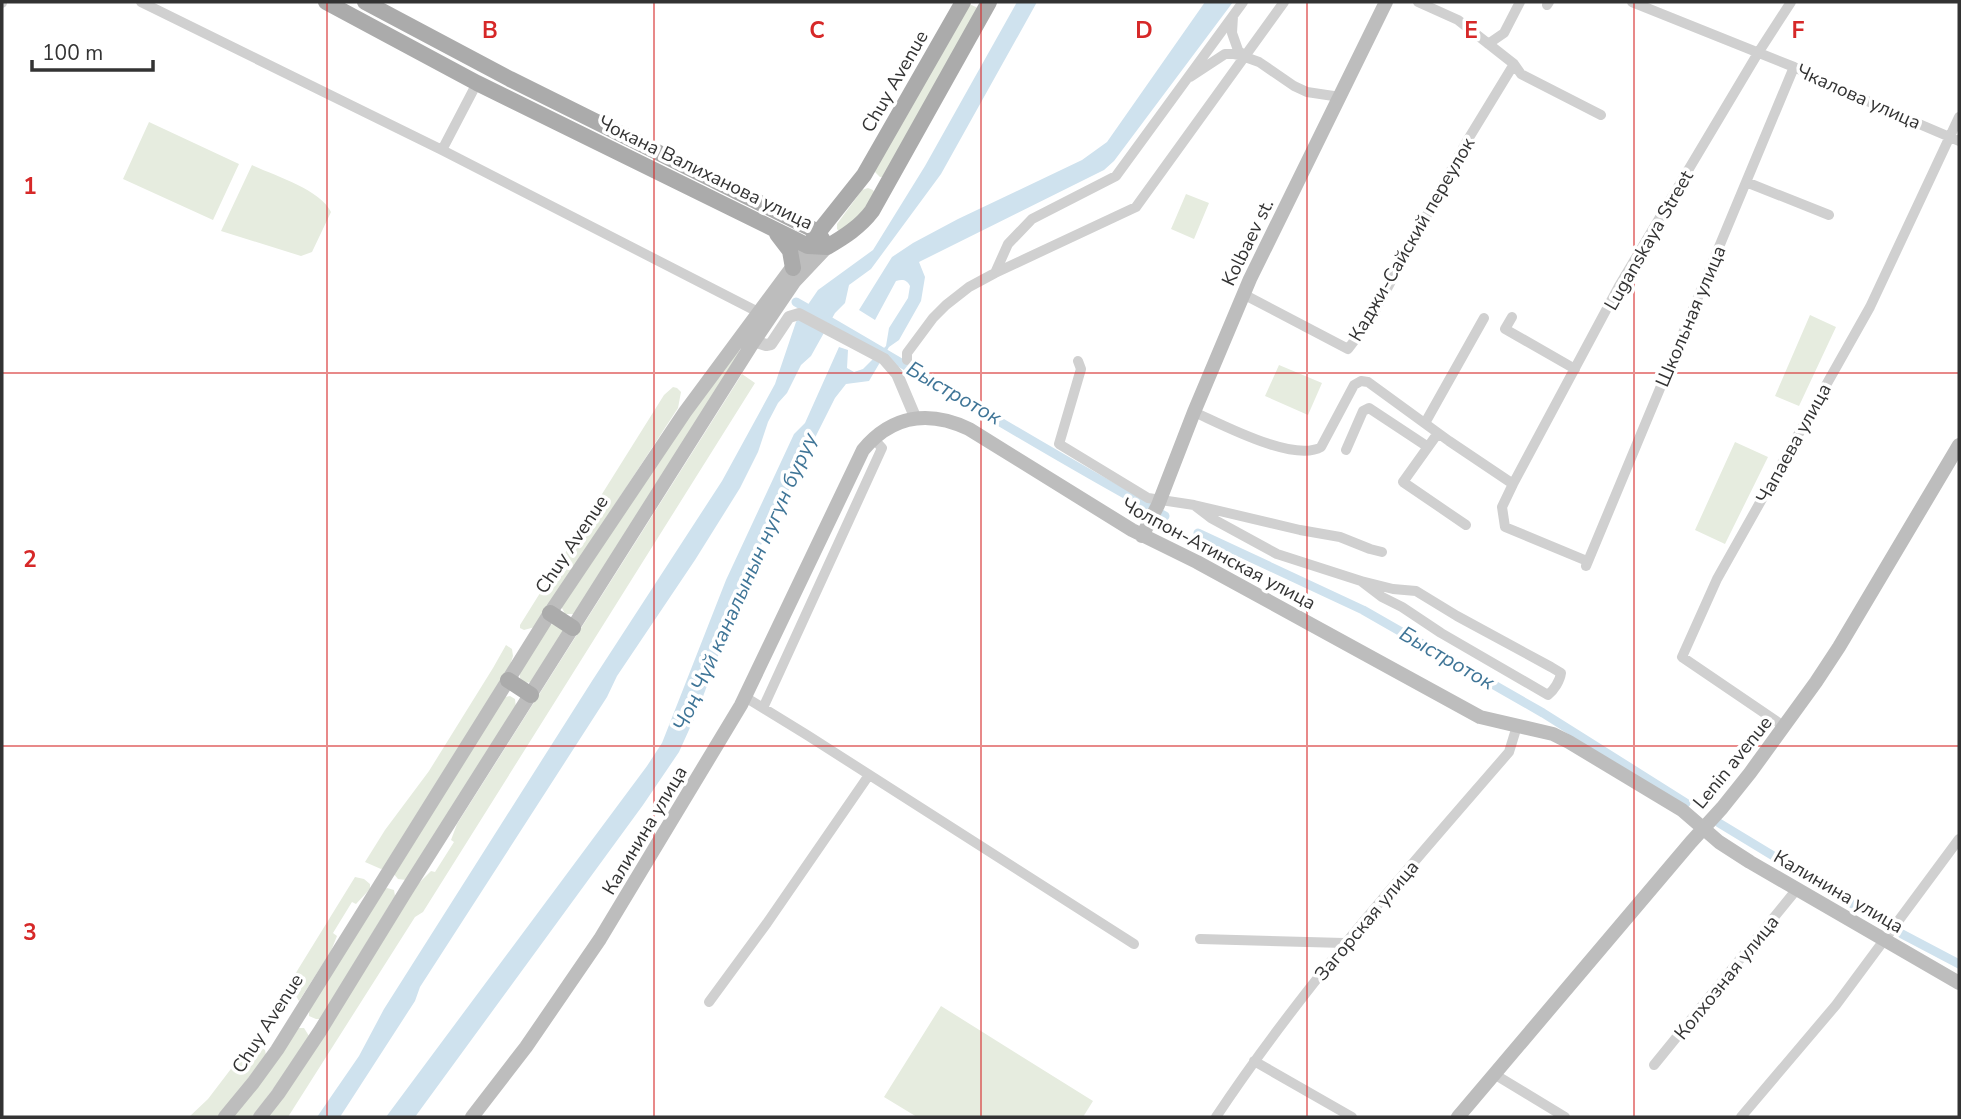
<svg xmlns="http://www.w3.org/2000/svg" width="1961" height="1119" font-family="'Nunito Sans',sans-serif">
<style>
.green{fill:#e6ecdf}
.water{fill:#cfe2ee}
.lines{fill:none;stroke-linecap:round;stroke-linejoin:round}
.canal{stroke:#cfe2ee;stroke-width:9}
.minor{stroke:#d0d0d0;stroke-width:10}
.tertiary{stroke:#d0d0d0;stroke-width:12}
.secondary{stroke:#bdbdbd;stroke-width:14}
.primary{stroke:#ababab;stroke-width:16}
.grid{fill:none;stroke:#d62828;stroke-width:2;stroke-opacity:0.55}
.labels{text-anchor:middle;stroke-width:7;stroke-linejoin:round;paint-order:stroke}
.street-label{font-size:19px;fill:#333;stroke:#fff}
.water-label{font-size:21px;font-style:italic;fill:#3f7597;stroke:#fff}
.grid-label{font-size:23px;text-anchor:middle;font-weight:bold;fill:#d62828;stroke:#fff;stroke-width:7;stroke-linejoin:round;paint-order:stroke}
</style>
<rect width="100%" height="100%" fill="#fff"/>
<path class="green" d="M 969,4 L 976,7 L 978,10 L 883,177 L 880,177 L 875,172 L 875,169 Z
M 149,122 L 239,164 L 213,220 L 123,179 Z
M 252,165 C 275,176 320,189 331,212 L 312,252 L 301,256 L 221,231 Z
M 868,188 L 873,190 L 875,194 L 855,221 L 839,231 L 837,229 L 837,224 L 862,190 Z
M 1186,194 L 1209,203 L 1194,239 L 1171,229 Z
M 1810,315 L 1836,327 L 1799,406 L 1775,396 Z
M 738,351 L 740,352 L 576,614 L 565,614 L 561,606 L 662,453 Z
M 1279,365 L 1322,383 L 1308,415 L 1265,396 Z
M 742,374 L 755,383 L 423,912 L 415,917 L 288,1117 L 266,1117 L 415,887 L 431,871 L 435,872 L 454,842 L 451,840 L 457,824 Z
M 673,387 L 677,388 L 681,392 L 678,408 L 535,627 L 524,630 L 520,628 L 520,625 L 664,395 Z
M 1735,442 L 1768,457 L 1725,544 L 1695,530 Z
M 553,624 L 564,631 L 532,682 L 525,683 L 520,678 L 520,672 L 549,625 Z
M 506,645 L 512,649 L 513,656 L 510,665 L 384,868 L 381,869 L 365,862 L 385,830 L 429,771 L 493,668 Z
M 510,696 L 515,699 L 516,708 L 406,880 L 398,879 L 393,873 L 505,697 Z
M 355,877 L 364,879 L 370,884 L 370,889 L 356,904 L 352,902 L 333,933 L 337,936 L 331,951 L 299,1001 L 289,984 Z
M 387,888 L 394,890 L 395,896 L 320,1019 L 316,1019 L 309,1016 L 309,1009 L 385,889 Z
M 941,1006 L 1093,1101 L 1083,1117 L 917,1117 L 884,1097 Z
M 299,1028 L 304,1028 L 309,1036 L 280,1080 L 252,1117 L 233,1117 Z
M 253,1040 L 265,1050 L 266,1055 L 227,1106 L 217,1117 L 189,1117 L 208,1099 Z"/>
<path class="water" d="M 1017,2 L 1037,2 L 941,174 L 871,269 L 849,285 L 845,303 L 835,313 L 811,356 L 801,365 L 787,393 L 778,403 L 768,422 L 758,452 L 740,488 L 695,560 L 617,676 L 607,697 L 420,987 L 415,1001 L 340,1117 L 317,1117 L 359,1056 L 384,1009 L 592,681 L 722,481 L 775,384 L 796,322 L 818,290 L 873,250 L 925,166 Z
M 1205,2 L 1233,2 L 1114,161 L 1104,170 L 919,262 L 925,277 L 921,301 L 899,340 L 889,347 L 869,381 L 846,384 L 835,398 L 754,559 L 698,710 L 679,752 L 643,805 L 415,1117 L 386,1117 L 647,766 L 662,743 L 726,580 L 794,434 L 805,423 L 839,347 L 848,350 L 847,368 L 854,372 L 863,369 L 886,346 L 889,328 L 908,298 L 910,286 C 907,280 903,279 896,281 L 875,320 L 859,310 L 892,257 L 913,243 L 958,219 L 1082,160 L 1107,142 Z"/>
<g class="lines">
<path class="canal" d="M 796,302 C 920,372 1040,449 1165,516
M 1198,533 L 1363,610 L 1543,713 L 1686,803
M 1719,823 L 1877,919
M 1902,934 L 1959,964"/>
<path class="minor" d="M 141,2 L 442,150 L 760,313
M 1418,2 L 1458,20 L 1514,64 L 1521,74 L 1601,115
M 1632,2 L 1794,67 L 1891,112 L 1959,141
M 2,3 L 2,2
M 1547,5 L 1549,2
M 1233,16 L 1232,33 L 1238,50 L 1245,57 L 1259,62 L 1294,86 L 1307,92 L 1340,97
M 1488,44 L 1504,33 L 1520,2
M 1190,77 L 1225,54 L 1234,54 L 1244,56
M 442,150 L 477,83
M 1746,182 L 1829,215
M 995,273 L 1136,207 L 1284,2
M 1243,294 L 1348,349 L 1370,320 L 1467,141 L 1514,64
M 1512,317 L 1505,329 L 1575,369
M 907,360 L 907,353 L 933,318 L 946,305 L 969,287 L 995,273 L 1008,244 L 1032,219 L 1116,176 L 1243,2
M 1078,361 L 1081,369 L 1059,444 L 1148,498 L 1194,505 L 1300,530 L 1340,537 L 1370,549 L 1382,552
M 1194,412 C 1221,424 1294,463 1321,447 L 1354,385 L 1361,381 L 1368,382 L 1449,441 L 1513,484
M 1425,423 L 1484,318
M 1438,433 L 1403,482 L 1466,525
M 1346,450 L 1363,411 L 1369,408 L 1428,447
M 1194,505 L 1211,518 L 1277,554 L 1361,581 L 1393,589 L 1416,591 L 1457,616 L 1551,667 L 1561,673 C 1560,681 1554,690 1548,695 L 1441,633 L 1402,607 L 1382,597 L 1361,581
M 1587,561 L 1505,527 L 1502,507 L 1513,484 L 1619,286 L 1758,53 L 1791,2
M 1586,566 L 1794,67
M 745,697 L 807,735 L 1134,944
M 763,708 L 882,448 L 873,438
M 1785,727 L 1682,657 L 1717,579 L 1870,307 L 1959,117
M 1200,939 L 1344,943
M 709,1002 L 767,923 L 869,775
M 1254,1061 L 1352,1117
M 1654,1065 L 1797,889
M 1494,1074 L 1565,1117
M 1216,1117 C 1303,986 1407,870 1509,752 L 1517,726
M 1741,1117 L 1836,1005 L 1959,839"/>
<path class="tertiary" d="M 754,341 L 766,345 L 771,344 L 789,317 L 799,314 L 884,359 L 897,374 L 916,419"/>
<path class="secondary" d="M 1142,536 L 1158,505 L 1194,412 L 1250,279 L 1386,2
M 225,1117 L 253,1083 L 277,1050 L 550,613 L 685,412 L 808,246
M 260,1117 L 278,1094 L 320,1031 L 406,891 L 754,341 L 794,282 L 827,247
M 472,1117 L 526,1047 L 600,939 L 741,705 L 863,450 C 892,415 929,410 969,429 L 1132,530 L 1197,562 L 1480,717 L 1553,734 L 1569,742 L 1682,810 L 1719,842 L 1750,862 L 1959,983
M 1458,1117 L 1691,842 L 1722,808 L 1750,773 L 1816,682 L 1839,647 L 1959,445"/>
<path class="primary" d="M 326,2 L 477,83 L 784,234 L 808,246 L 827,247
M 365,2 L 510,79 L 818,232 L 827,247
M 777,234 L 790,251 L 793,268
M 813,239 L 864,175 L 963,2
M 827,247 C 844,237 860,227 872,211 L 989,2
M 550,613 L 573,628
M 508,680 L 531,695"/>
</g>
<path class="grid" d="M 327,2 L 327,1117M 654,2 L 654,1117M 981,2 L 981,1117M 1307,2 L 1307,1117M 1634,2 L 1634,1117M 2,373 L 1959,373M 2,746 L 1959,746"/>
<g class="labels">
<g class="street-label">
<text transform="translate(894 81) rotate(-60)" y="7">Chuy Avenue</text>
<text transform="translate(1859 96) rotate(24)" y="7">Чкалова улица</text>
<text transform="translate(706 172) rotate(26)" y="7">Чокана Валиханова улица</text>
<text transform="translate(1411 239) rotate(-60)" y="7">Каджи-Сайский переулок</text>
<text transform="translate(1648 240) rotate(-60)" y="7">Luganskaya Street</text>
<text transform="translate(1247 242) rotate(-64)" y="7">Kolbaev st.</text>
<text transform="translate(1690 316) rotate(-67)" y="7">Школьная улица</text>
<text transform="translate(1793 443) rotate(-61)" y="7">Чапаева улица</text>
<text transform="translate(571 544) rotate(-56)" y="7">Chuy Avenue</text>
<text transform="translate(1219 553) rotate(28)" y="7">Чолпон-Атинская улица</text>
<text transform="translate(1732 762) rotate(-51)" y="7">Lenin avenue</text>
<text transform="translate(644 830) rotate(-59)" y="7">Калинина улица</text>
<text transform="translate(1839 891) rotate(30)" y="7">Калинина улица</text>
<text transform="translate(1366 920) rotate(-50)" y="7">Загорская улица</text>
<text transform="translate(1726 977) rotate(-51)" y="7">Колхозная улица</text>
<text transform="translate(267 1023) rotate(-57)" y="7">Chuy Avenue</text>
</g>
<g class="water-label">
<text transform="translate(954 393) rotate(30)" y="7">Быстроток</text>
<text transform="translate(745 582) rotate(-66)" y="7">Чоң Чүй каналынын нугун буруу</text>
<text transform="translate(1447 658) rotate(30)" y="7">Быстроток</text>
</g>
</g>
<g class="grid-label">
<text x="490" y="38">B</text>
<text x="817" y="38">C</text>
<text x="1144" y="38">D</text>
<text x="1471" y="38">E</text>
<text x="1798" y="38">F</text>
<text x="30" y="194">1</text>
<text x="30" y="567">2</text>
<text x="30" y="940">3</text>
</g>
<rect width="1961" height="1119" fill="none" stroke="#333333" stroke-width="7"/>
<path d="M32 60v10h121v-10" fill="none" stroke="#333333" stroke-width="3.5"/>
<text x="42" y="60" font-size="21" fill="#333333" stroke="#ffffff" stroke-width="5" paint-order="stroke">100 m</text>
</svg>
